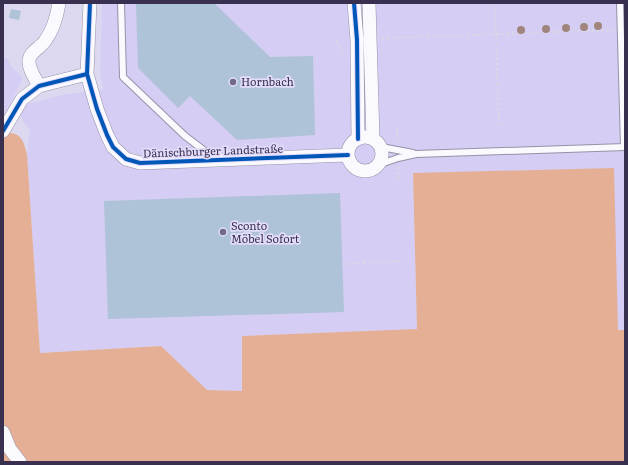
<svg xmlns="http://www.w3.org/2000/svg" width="628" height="465" font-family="Literata,serif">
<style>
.built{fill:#d5cdf3}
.green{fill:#e4af95}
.building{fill:#aec2d8}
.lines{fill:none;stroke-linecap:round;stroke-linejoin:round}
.service-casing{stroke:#9792a8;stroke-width:8}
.minor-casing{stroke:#9792a8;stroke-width:14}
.path{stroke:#dad9e1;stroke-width:2;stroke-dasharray:2 3;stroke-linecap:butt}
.service{stroke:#faf9fd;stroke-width:6}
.minor{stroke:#faf9fd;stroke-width:13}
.cycleway-casing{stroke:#e3ddfb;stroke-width:6}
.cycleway{stroke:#0057b8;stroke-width:4}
.tree{fill:#a0857e}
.poi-dot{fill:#716b87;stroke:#e3ddfb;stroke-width:1.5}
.labels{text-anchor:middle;stroke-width:3.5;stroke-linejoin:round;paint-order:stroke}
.poi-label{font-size:11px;fill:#38304e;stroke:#e3ddfb;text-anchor:start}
.street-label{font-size:11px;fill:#38304e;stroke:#e3ddfb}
</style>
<rect width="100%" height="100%" fill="#dcd8f0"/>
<path class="built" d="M 102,3 L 625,3 L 625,330 L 618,330 L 413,173 L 417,329 L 243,336 L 242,391 L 206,390 L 161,346 L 40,353 L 27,154 L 30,130 L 24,123 L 20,115 L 28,104 L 62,95 L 103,89 L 100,72 Z
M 7,58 L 11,66 L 23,78 L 3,118 L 3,59 Z"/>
<path class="green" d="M 11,133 C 23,135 24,144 27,154 L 40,353 L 161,346 L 207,390 L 242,391 L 242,336 L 417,329 L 413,173 L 614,168 L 618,330 L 625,330 L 625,462 L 3,462 L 3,135 Z"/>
<path class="building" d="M 136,3 L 214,3 L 270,57 L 313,56 L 315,135 L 237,140 L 190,96 L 178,108 L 138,68 Z
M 11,9 L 21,11 L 19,20 L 9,18 Z
M 340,193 L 344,312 L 108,319 L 104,201 Z"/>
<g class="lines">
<defs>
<path id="service" d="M 121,3 L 123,77 L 185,136 L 214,158
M 620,3 L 624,147
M 381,147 L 413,153
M 378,165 L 398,158 L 416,154 L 625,147"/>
<path id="minor" d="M 90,3 L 87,74 L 97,109 L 107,135 L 113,147 L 126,159 L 140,163 L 348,155
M 354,3 L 357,40 L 358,139
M 369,3 L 373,139
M 39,86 C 36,79 28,69 29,60 C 30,52 40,48 45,41 C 53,30 57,17 59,3
M 3,131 L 22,99 L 39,86 L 87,74
M348 154a17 17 0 1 1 34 0a17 17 0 1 1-34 0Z
M 3,432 L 10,449 L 20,462"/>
</defs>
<use href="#service" class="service-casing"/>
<use href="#minor" class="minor-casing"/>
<path class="path" d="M 495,3 L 499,125
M 382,38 L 614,30
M 337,41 L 342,51 L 346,51
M 397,128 L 398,142
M 398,167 L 398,180
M 343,264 L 401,261"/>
<use href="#service" class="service"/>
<use href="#minor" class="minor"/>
<defs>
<path id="cycleway" d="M 90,3 L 87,74 L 97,109 L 107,135 L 113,147 L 126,159 L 140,163 L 348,155
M 354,3 L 357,40 L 358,139
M 3,131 L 22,99 L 39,86 L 87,74"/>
</defs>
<use href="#cycleway" class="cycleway-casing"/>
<use href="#cycleway" class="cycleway"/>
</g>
<g class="tree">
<circle cx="598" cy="26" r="4"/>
<circle cx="584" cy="27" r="4"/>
<circle cx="566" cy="28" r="4"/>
<circle cx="546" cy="29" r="4"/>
<circle cx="521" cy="30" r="4"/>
</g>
<g class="poi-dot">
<circle cx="233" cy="82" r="4"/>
<circle cx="223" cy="232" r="4"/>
</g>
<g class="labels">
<g class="poi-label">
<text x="241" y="86">Hornbach</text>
<text x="231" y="230">Sconto<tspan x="231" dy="13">Möbel Sofort</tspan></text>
</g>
<g class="street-label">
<text transform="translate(213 151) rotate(-2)" y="4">Dänischburger Landstraße</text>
</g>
</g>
<rect width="628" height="465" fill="none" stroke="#38304e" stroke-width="8"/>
</svg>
